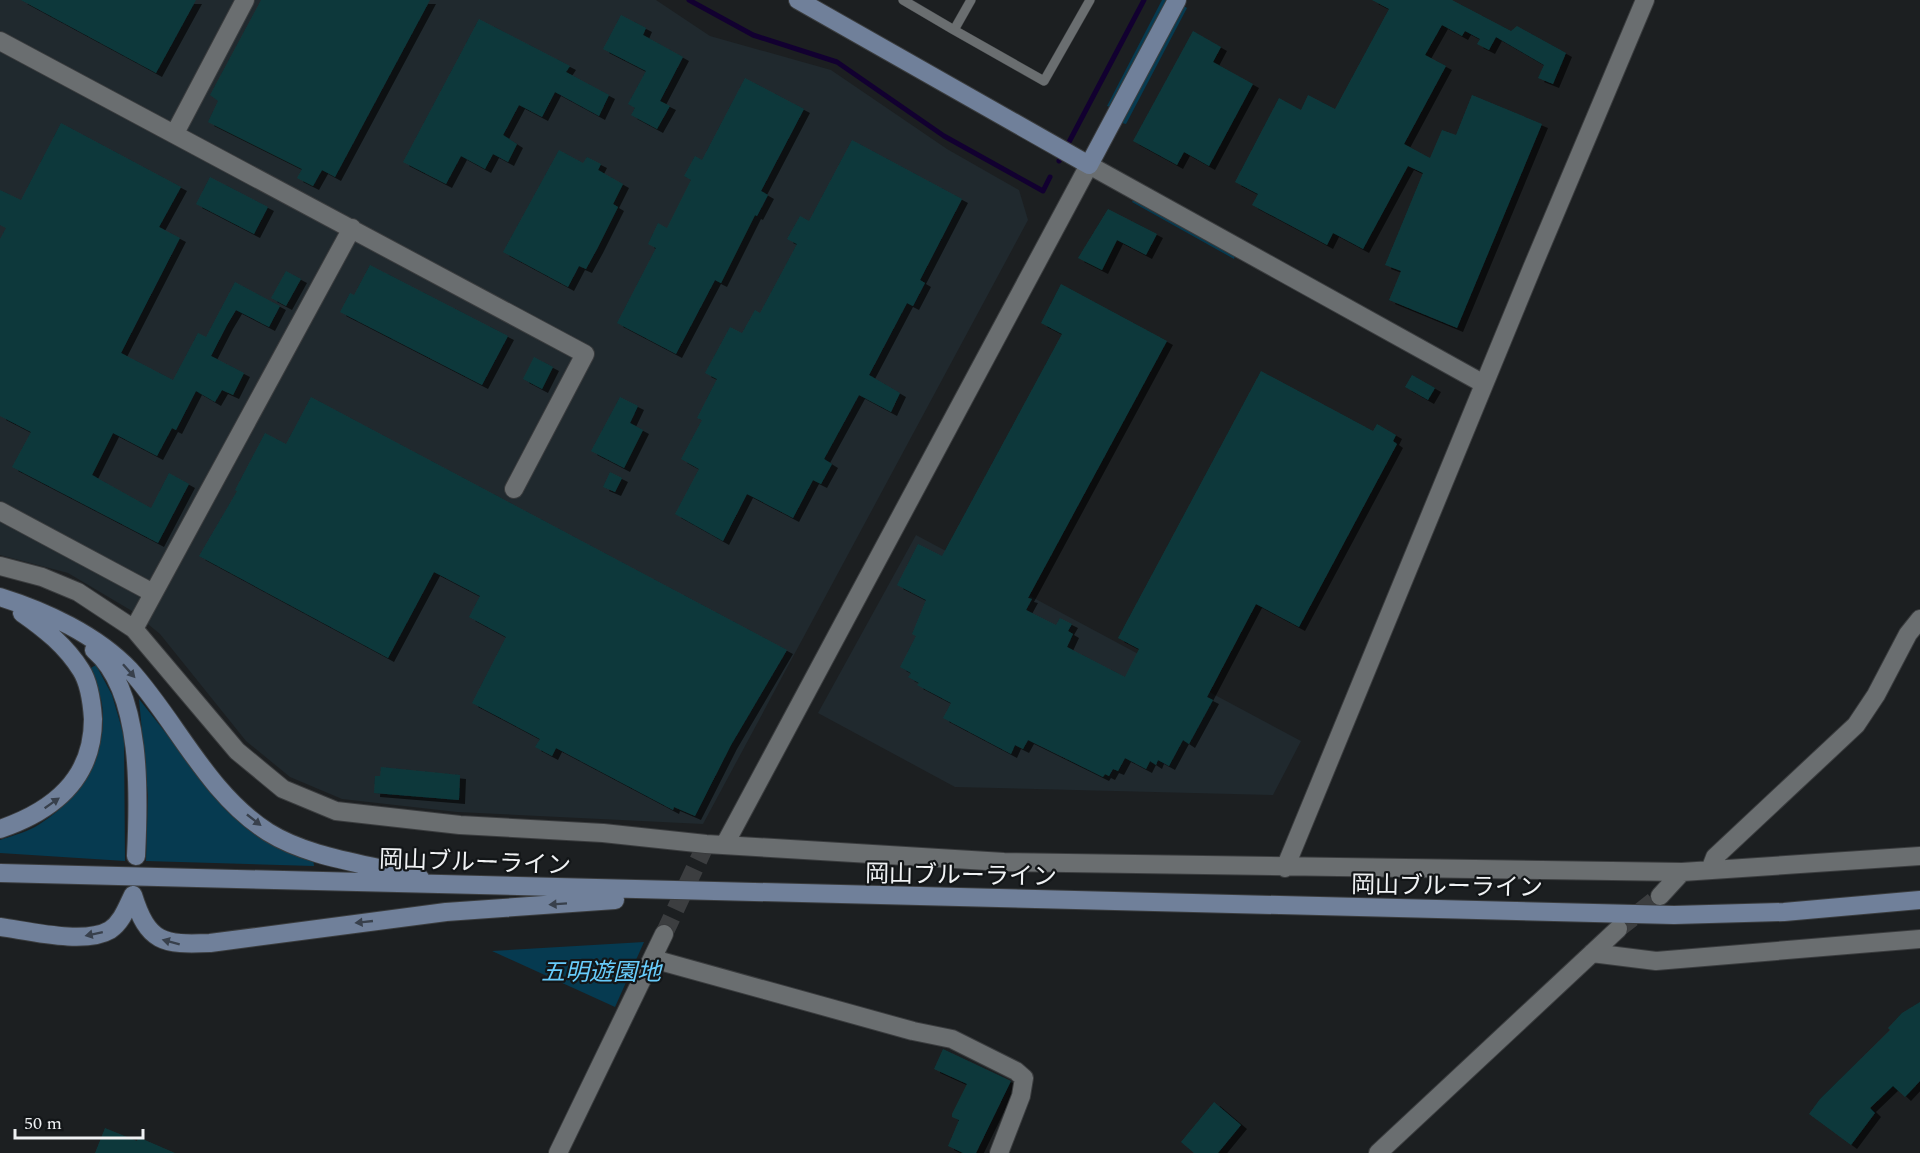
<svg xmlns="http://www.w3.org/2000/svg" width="1920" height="1153" font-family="Spectral,'Noto Sans JP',serif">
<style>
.built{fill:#20292e}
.green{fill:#063a50}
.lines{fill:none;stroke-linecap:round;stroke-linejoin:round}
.stream{stroke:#120030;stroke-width:5}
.building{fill:#0e383b;filter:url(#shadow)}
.street-tunnel{stroke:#3c3e40;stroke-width:18;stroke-dasharray:18 9;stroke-linecap:butt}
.lane-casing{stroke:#3a3c3e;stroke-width:10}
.street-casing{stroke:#3a3c3e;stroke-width:20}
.secondary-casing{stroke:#3a3c3e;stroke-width:20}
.lane{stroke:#6a6e70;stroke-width:9}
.street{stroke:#6a6e70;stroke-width:18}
.secondary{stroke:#70809a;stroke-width:18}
.oneway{fill:#38404c}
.labels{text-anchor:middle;stroke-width:4.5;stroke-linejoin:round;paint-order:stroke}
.street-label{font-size:24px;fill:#eff1f3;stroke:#131618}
.park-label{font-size:24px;font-style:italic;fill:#68ccfb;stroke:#131618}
</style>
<defs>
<filter id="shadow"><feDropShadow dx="6" dy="4" stdDeviation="0" flood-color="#0009"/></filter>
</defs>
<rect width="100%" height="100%" fill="#1c1f21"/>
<path class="built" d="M 0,0 L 656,0 L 710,36 L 831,70 L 947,149 L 1019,190 L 1028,220 L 703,824 L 457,812 L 342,799 L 290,777 L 246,741 L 160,634 L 132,611 L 68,573 L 0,555 Z
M 916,535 L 1301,741 L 1273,795 L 955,787 L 818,713 Z"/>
<path class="green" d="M 1162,0 L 1166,0 L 1110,107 L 1107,106 Z
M 1184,6 L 1187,8 L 1126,124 L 1122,123 Z
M 1134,199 L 1235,256 L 1234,259 L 1132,202 Z
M 96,665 L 112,695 L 124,736 L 125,861 L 0,853 L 0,840 C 11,836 24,833 35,827 C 79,801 109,756 102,704 C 100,692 93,680 89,669 Z
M 139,699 L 192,766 L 313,859 L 314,866 L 146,861 L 148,796 Z
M 644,942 L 615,1007 L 492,951 Z"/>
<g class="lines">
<path class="stream" d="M 689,0 L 753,35 L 837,62 L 944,136 L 1043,191 L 1050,177
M 1059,161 L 1144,0"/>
</g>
<path class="building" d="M 21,0 L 196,0 L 156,73 Z
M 261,0 L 430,0 L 335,177 L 322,170 L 313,186 L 297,178 L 302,169 L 208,122 L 218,101 L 210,95 Z
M 1372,0 L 1452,0 L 1511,31 L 1517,26 L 1566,53 L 1553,84 L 1538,78 L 1544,65 L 1496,37 L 1489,50 L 1477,44 L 1480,39 L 1465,31 L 1462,36 L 1442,25 L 1425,55 L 1446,66 L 1404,144 L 1430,158 L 1442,130 L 1456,135 L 1472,95 L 1542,124 L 1457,328 L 1389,300 L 1401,271 L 1385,265 L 1423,173 L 1408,166 L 1363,249 L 1333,233 L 1327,245 L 1252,205 L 1258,194 L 1235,182 L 1279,98 L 1301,110 L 1308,95 L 1335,109 L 1389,9 Z
M 621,15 L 646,28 L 643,35 L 683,57 L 660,101 L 670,106 L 657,129 L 631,115 L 635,108 L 628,104 L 646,71 L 603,49 Z
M 479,19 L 570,66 L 566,72 L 609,95 L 599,116 L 555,92 L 542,117 L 519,105 L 503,135 L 517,144 L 508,162 L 493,154 L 485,169 L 461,156 L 446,184 L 403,162 Z
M 1193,31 L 1221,47 L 1213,62 L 1253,84 L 1209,166 L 1184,152 L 1177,165 L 1133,141 Z
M 745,78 L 804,109 L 761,191 L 768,195 L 757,216 L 755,215 L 721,283 L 715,280 L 676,354 L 617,323 L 656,248 L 648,244 L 658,223 L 667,228 L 691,180 L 684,176 L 695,156 L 702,160 Z
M 61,123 L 181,187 L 159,227 L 180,238 L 121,353 L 173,380 L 198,333 L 206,337 L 235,282 L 280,306 L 269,327 L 236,310 L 227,325 L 211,356 L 244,373 L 233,395 L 222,390 L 215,402 L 196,391 L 176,430 L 172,428 L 157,456 L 113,433 L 92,475 L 151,508 L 169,473 L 189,484 L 158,543 L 12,467 L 31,432 L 0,416 L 0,239 L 6,228 L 0,225 L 0,190 L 21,200 Z
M 852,140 L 962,199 L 920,280 L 925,283 L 913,306 L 907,303 L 869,375 L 900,393 L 891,412 L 859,395 L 824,459 L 832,464 L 821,484 L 813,480 L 793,518 L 747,494 L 723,541 L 675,514 L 699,469 L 681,459 L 702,420 L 697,418 L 717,379 L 705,373 L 730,327 L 742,333 L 755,310 L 760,313 L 797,244 L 787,239 L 800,216 L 809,221 Z
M 559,150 L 583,163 L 587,157 L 601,164 L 598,170 L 623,184 L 613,204 L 618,207 L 597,249 L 586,269 L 579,266 L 568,287 L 503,252 Z
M 210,177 L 268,207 L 254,234 L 196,204 Z
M 1108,209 L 1157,234 L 1146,255 L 1117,240 L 1102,270 L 1078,258 Z
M 370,265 L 508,336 L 482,385 L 340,312 L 350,293 L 354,295 Z
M 286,271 L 301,279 L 286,306 L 271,298 Z
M 1061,284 L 1167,341 L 1028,598 L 1032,599 L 1026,610 L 1056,625 L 1060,618 L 1072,624 L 1068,631 L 1073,634 L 1067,647 L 1125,677 L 1139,649 L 1118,638 L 1261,371 L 1373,431 L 1377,424 L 1396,435 L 1393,441 L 1397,444 L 1299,627 L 1256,604 L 1207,697 L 1213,700 L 1189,744 L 1183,740 L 1169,766 L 1158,760 L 1156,765 L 1150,761 L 1146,769 L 1125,758 L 1118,771 L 1113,769 L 1109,776 L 1105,774 L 1103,777 L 1028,740 L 1023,749 L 1015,745 L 1011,754 L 943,718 L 951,703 L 917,685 L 919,683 L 908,677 L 911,673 L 900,667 L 916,636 L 912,634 L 926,600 L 897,585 L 918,544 L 942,556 L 1062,334 L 1041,323 Z
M 534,357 L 553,367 L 542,389 L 523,379 Z
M 1412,375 L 1435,388 L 1428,400 L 1405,387 Z
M 311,397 L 787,650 L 731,745 L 695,816 L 674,807 L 673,810 L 556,748 L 552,756 L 535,747 L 540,739 L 472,703 L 506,637 L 469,617 L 480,596 L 434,572 L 388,658 L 199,556 L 237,491 L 235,490 L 265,433 L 286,444 Z
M 620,397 L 638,406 L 630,423 L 643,430 L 624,468 L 591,451 Z
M 610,472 L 622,478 L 615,492 L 603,487 Z
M 381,767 L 460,775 L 459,800 L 374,793 L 375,776 L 380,776 Z
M 1920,1002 L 1920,1081 L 1905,1097 L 1893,1086 L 1870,1108 L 1875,1113 L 1851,1145 L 1809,1114 L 1820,1099 L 1890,1030 L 1888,1028 L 1902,1013 Z
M 943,1049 L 1011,1081 L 976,1153 L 963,1153 L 948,1146 L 959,1120 L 952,1117 L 952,1114 L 967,1084 L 934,1069 Z
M 1214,1102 L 1241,1125 L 1218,1153 L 1194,1153 L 1181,1142 Z
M 105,1128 L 137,1141 L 138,1137 L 175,1153 L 95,1153 Z"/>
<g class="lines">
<path class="street-tunnel" d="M 1618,929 L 1660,896
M 664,934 L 706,844"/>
<defs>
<path id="lane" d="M 903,0 L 954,30
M 971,0 L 954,30 L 1044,81 L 1090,0"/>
<path id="street" d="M 0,41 L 585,354 L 514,489
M 175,133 L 245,0
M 0,511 L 153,593
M 0,566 L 42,577 L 78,592 L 134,629 L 237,751 L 283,789 L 336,811 L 460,825 L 603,833 L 706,844 L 1004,862 L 1682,872 L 1920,856
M 134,629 L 352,228
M 725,844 L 1089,165 L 1484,384
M 1285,868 L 1532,268 L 1645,0
M 1710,870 L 1715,857 L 1856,725 L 1876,695 L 1908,634 L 1920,619
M 1660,896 L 1682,872
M 1592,953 L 1656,961 L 1920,939
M 653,959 L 913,1031 L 952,1039 L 1016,1071 L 1024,1078 L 1021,1096 L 999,1153
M 558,1153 L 664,934
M 1378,1153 L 1618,929"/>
<path id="secondary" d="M 798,0 L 1089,165 L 1177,0
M 0,597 C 45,611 97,635 130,670 C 177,722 207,793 268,832 C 311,859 372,864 420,878
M 94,650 C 143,692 139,797 136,856
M 0,829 C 53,811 93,779 93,719 C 92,704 90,684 81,670 C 66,646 45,629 22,613
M 0,873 L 1674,915 L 1784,912 L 1920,900
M 133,895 C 148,943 163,945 210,943 L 446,912 L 615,900
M 0,927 C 29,931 85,945 110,930 C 122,922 127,907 133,895"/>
</defs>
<use href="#lane" class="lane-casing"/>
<use href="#street" class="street-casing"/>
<use href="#secondary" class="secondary-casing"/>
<use href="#lane" class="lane"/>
<use href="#street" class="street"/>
<use href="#secondary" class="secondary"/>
</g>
<defs><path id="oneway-solid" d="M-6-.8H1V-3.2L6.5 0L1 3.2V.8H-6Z" transform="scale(1.5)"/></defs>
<g class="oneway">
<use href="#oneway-solid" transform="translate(129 671) rotate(48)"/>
<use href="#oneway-solid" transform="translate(52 803) rotate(-35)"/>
<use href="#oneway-solid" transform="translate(254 820) rotate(38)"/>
<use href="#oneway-solid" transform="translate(558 904) rotate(176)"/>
<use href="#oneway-solid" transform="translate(364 922) rotate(174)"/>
<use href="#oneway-solid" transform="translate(94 934) rotate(168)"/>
<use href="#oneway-solid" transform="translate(171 942) rotate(-165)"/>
</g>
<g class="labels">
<g class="street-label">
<text transform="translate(475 862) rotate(2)" y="8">岡山ブルーライン</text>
<text transform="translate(961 875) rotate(1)" y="8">岡山ブルーライン</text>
<text transform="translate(1447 886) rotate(1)" y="8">岡山ブルーライン</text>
</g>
<g class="park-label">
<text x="601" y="980">五明遊園地</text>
</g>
</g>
<path d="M15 1129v9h128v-9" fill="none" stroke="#eff1f3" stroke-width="3"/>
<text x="24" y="1129" font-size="18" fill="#eff1f3" stroke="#131618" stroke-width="4.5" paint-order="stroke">50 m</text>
</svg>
